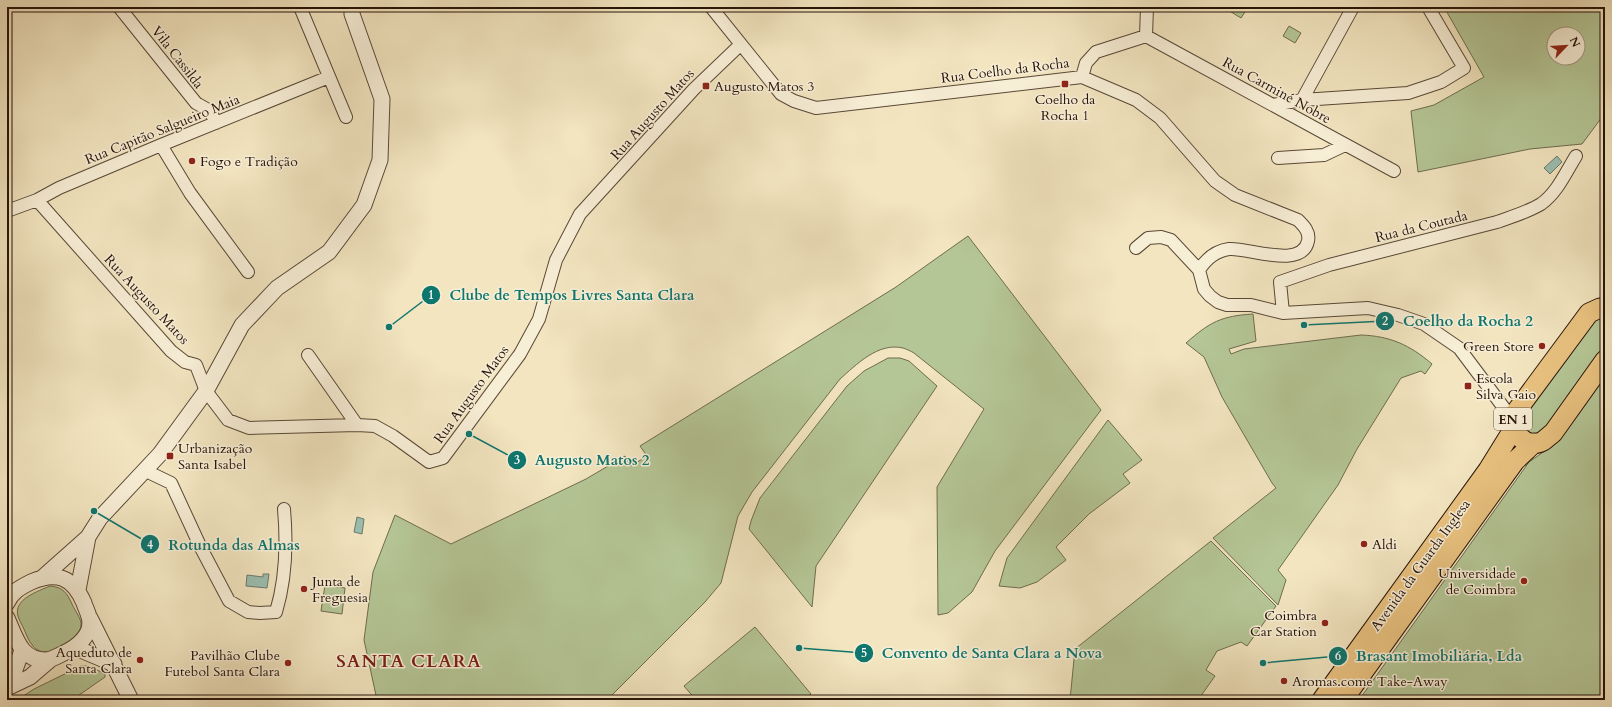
<svg xmlns="http://www.w3.org/2000/svg" width="1612" height="707" font-family="Cardo,serif">
<style>
.green{fill:#b5c696;stroke:#6e6c4f;fill-rule:evenodd}
.water{fill:#9bbfb0;stroke:#6c7a6d}
.lines{fill:none;stroke-linecap:round;stroke-linejoin:round}
.minor-casing{stroke:#594836;stroke-width:14}
.tertiary-casing{stroke:#594836;stroke-width:17}
.primary-casing{stroke:#261308;stroke-width:21}
.minor{stroke:#f7eed6;stroke-width:12}
.tertiary{stroke:#f7eed6;stroke-width:15}
.primary{stroke:#e9c280;stroke-width:19}
.poi-dot{fill:#8f2418;stroke:#f7eed6;stroke-width:1.5}
.labels{text-anchor:middle;stroke-width:3;stroke-linejoin:round;paint-order:stroke}
.shield{fill:#f7eed6;stroke:#655546;stroke-width:1}
.shield-label{font-size:13px;font-weight:bold;fill:#261308}
.street-label{font-size:14px;fill:#261308;stroke:#f7eed6}
.poi-label{font-size:14px;fill:#261308;stroke:#f7eed6;text-anchor:start}
.district-label{font-size:18px;font-weight:bold;letter-spacing:1px;fill:#7a1f14;stroke:#f7eed6}
.leader{fill:none;stroke:#0f766e;stroke-width:1.5}
.callout-dot{fill:#0f766e;stroke:#f7eed6;stroke-width:1.5}
.mark-label{font-size:12px;text-anchor:middle;font-weight:bold;fill:#fff}
.callout-label{font-size:15px;text-anchor:middle;font-weight:bold;fill:#0f766e;stroke:#f7eed6;stroke-width:3;stroke-linejoin:round;paint-order:stroke}
</style>
<rect width="100%" height="100%" fill="#f2e5c0"/>
<filter id="stains"><feTurbulence type="fractalNoise" baseFrequency=".005" numOctaves="4"/><feColorMatrix values="0 0 0 0 .2 0 0 0 0 .09 0 0 0 0 .02 0 0 0 .5 -.17"/></filter>
<radialGradient id="worn" r=".72"><stop offset=".6" stop-color="#630" stop-opacity="0"/><stop offset="1" stop-color="#630" stop-opacity=".3"/></radialGradient>
<path class="green" d="M 1223,7 L 1248,7 L 1241,18 Z
M 1444,7 L 1605,7 L 1605,113 L 1582,144 L 1530,149 L 1418,172 L 1411,111 L 1434,105 L 1484,77 ZM 1554,34 L 1578,34 L 1578,58 L 1554,58 Z
M 1289,26 L 1301,33 L 1295,43 L 1283,36 Z
M 968,236 L 1101,410 L 995,551 L 972,592 L 948,613 L 938,615 L 937,487 L 984,409 L 914,353 C 911,351 906,349 903,348 C 878,342 856,365 840,379 L 752,492 L 738,516 L 721,583 L 705,602 L 607,700 L 377,700 L 364,640 L 373,572 L 395,515 L 451,544 L 586,479 L 625,456 L 631,466 L 647,456 L 640,446 L 896,287 Z
M 1253,314 L 1256,341 L 1229,349 L 1231,354 L 1244,349 L 1361,335 C 1390,336 1410,345 1432,364 L 1425,374 L 1421,371 L 1401,378 L 1357,449 L 1338,485 L 1278,570 L 1286,580 L 1278,605 L 1213,538 L 1276,488 L 1272,483 L 1222,397 L 1204,357 L 1186,343 C 1210,322 1221,316 1253,314 Z
M 1605,315 L 1605,349 L 1549,427 L 1537,436 L 1523,430 L 1522,415 L 1592,318 Z
M 888,358 L 900,358 L 909,361 L 937,386 L 816,566 L 812,607 L 749,529 L 751,521 L 760,498 L 847,386 L 864,371 Z
M 1605,370 L 1605,700 L 1359,700 L 1529,462 L 1549,448 Z
M 1108,420 L 1142,460 L 1123,474 L 1130,483 L 1089,514 L 1056,547 L 1066,560 L 1037,582 L 1020,588 L 999,586 L 1007,558 Z
M 1211,541 L 1276,606 L 1247,646 L 1241,642 L 1217,651 L 1206,670 L 1215,676 L 1198,700 L 1070,700 L 1075,649 Z
M 325,585 L 345,588 L 342,614 L 321,611 Z
M 50,586 C 63,587 67,593 72,604 C 75,611 82,619 81,626 C 79,638 56,651 46,652 C 41,652 36,650 33,646 C 28,641 26,633 23,627 C 21,623 19,620 18,616 C 13,599 39,591 50,586 Z
M 755,627 L 811,694 L 804,700 L 696,700 L 684,686 Z
M 81,666 L 89,666 L 105,674 L 105,677 L 72,700 L 24,700 L 22,697 L 34,689 Z"/>
<path class="water" d="M 1557,156 L 1562,162 L 1550,174 L 1544,168 Z
M 357,517 L 364,519 L 362,534 L 354,532 Z
M 263,574 L 269,574 L 267,588 L 246,586 L 247,575 L 263,577 Z"/>
<g class="lines">
<defs>
<path id="minor" d="M 119,7 L 196,103 L 210,111 L 216,123
M 300,7 L 346,117
M 711,7 L 781,94 L 794,101 L 816,108 L 1082,77 L 1136,100 L 1160,118 L 1215,181 L 1235,195 L 1298,220 C 1304,226 1310,232 1308,241 C 1302,270 1247,247 1229,249 C 1215,251 1206,259 1199,270 L 1204,289 L 1210,296 L 1218,302 L 1227,305 L 1251,305 L 1283,313 L 1368,308 L 1398,315 L 1424,324 L 1459,348 L 1513,420
M 1146,36 L 1394,171
M 1146,36 L 1147,7
M 1082,77 L 1086,63 L 1096,52 L 1146,36
M 1302,100 L 1353,7
M 1273,105 L 1302,100 L 1408,93 L 1441,82 L 1464,68 L 1428,7
M 161,145 L 190,193 L 248,272
M 1278,158 L 1324,155 L 1345,145
M 37,200 L 171,351 L 185,362 L 196,365 L 206,391 L 228,420 L 249,428 L 357,425 L 375,426 L 393,436 L 429,462 L 443,458 L 520,354 L 539,319 L 556,260 L 580,214 L 694,89 L 740,45
M 7,211 L 37,200 L 59,188 L 161,145 L 329,77
M 1136,248 L 1148,238 L 1161,237 L 1171,240 L 1199,270
M 1283,313 L 1280,282 L 1329,265 L 1497,222 C 1511,217 1528,212 1541,204 C 1557,193 1566,172 1576,156
M 308,355 L 357,425
M 146,471 L 171,483 L 201,548 L 229,601 L 248,612 L 260,613 L 276,612 C 286,579 287,543 284,509"/>
<path id="tertiary" d="M 43,577 L 88,537 L 100,518 L 160,454 L 206,391 L 242,325 L 277,288 L 329,252 L 364,205 L 380,160 L 382,99 L 352,14 L 352,7
M 78,590 L 88,537
M 7,603 C 12,592 19,588 31,582 C 57,571 73,577 84,603 C 85,607 88,612 89,617 C 94,634 77,647 64,653 C 58,656 53,659 47,660 C 21,661 16,638 7,618
M 90,618 L 131,700
M 76,648 L 114,664
M 9,687 L 22,650
M 7,688 L 30,677 L 51,659"/>
<path id="primary" d="M 1605,308 L 1600,308 L 1589,313 L 1515,413 C 1509,430 1525,451 1543,441 C 1546,439 1550,435 1553,433 L 1605,360
M 1322,700 L 1488,470 L 1514,428
M 1343,700 L 1515,461 L 1534,443"/>
</defs>
<use href="#minor" class="minor-casing"/>
<use href="#tertiary" class="tertiary-casing"/>
<use href="#primary" class="primary-casing"/>
<use href="#minor" class="minor"/>
<use href="#tertiary" class="tertiary"/>
<use href="#primary" class="primary"/>
</g>
<g class="poi-dot">
<rect x="1061" y="80" width="8" height="8" rx="2"/>
<rect x="702" y="82" width="8" height="8" rx="2"/>
<circle cx="192" cy="161" r="4"/>
<circle cx="1542" cy="346" r="4"/>
<rect x="1464" y="382" width="8" height="8" rx="2"/>
<rect x="166" y="452" width="8" height="8" rx="2"/>
<circle cx="1364" cy="544" r="4"/>
<circle cx="1524" cy="581" r="4"/>
<circle cx="304" cy="589" r="4"/>
<circle cx="1325" cy="623" r="4"/>
<circle cx="140" cy="660" r="4"/>
<circle cx="288" cy="663" r="4"/>
<circle cx="1284" cy="681" r="4"/>
</g>
<g class="labels">
<rect class="shield" x="1494" y="408" width="38" height="22" rx="3"/>
<g class="shield-label">
<text x="1513" y="424">EN 1</text>
</g>
<g class="street-label">
<text transform="translate(178 57) rotate(52)" y="5">Vila Cassilda</text>
<text transform="translate(1005 70) rotate(-7)" y="5">Rua Coelho da Rocha</text>
<text transform="translate(1277 90) rotate(29)" y="5">Rua Carminé Nobre</text>
<text transform="translate(652 114) rotate(-48)" y="5">Rua Augusto Matos</text>
<text transform="translate(162 129) rotate(-22)" y="5">Rua Capitão Salgueiro Maia</text>
<text transform="translate(1421 226) rotate(-14)" y="5">Rua da Coutada</text>
<text transform="translate(147 299) rotate(47)" y="5">Rua Augusto Matos</text>
<text transform="translate(471 394) rotate(-54)" y="5">Rua Augusto Matos</text>
<text transform="translate(1420 565) rotate(-54)" y="5">Avenida da Guarda Inglesa</text>
</g>
<g class="poi-label">
<text x="714" y="91">Augusto Matos 3</text>
<text x="1065" y="104" text-anchor="middle">Coelho da<tspan x="1065" dy="16">Rocha 1</tspan></text>
<text x="200" y="166">Fogo e Tradição</text>
<text x="1534" y="351" text-anchor="end">Green Store</text>
<text x="1476" y="383">Escola<tspan x="1476" dy="16">Silva Gaio</tspan></text>
<text x="178" y="453">Urbanização<tspan x="178" dy="16">Santa Isabel</tspan></text>
<text x="1372" y="549">Aldi</text>
<text x="1516" y="578" text-anchor="end">Universidade<tspan x="1516" dy="16">de Coimbra</tspan></text>
<text x="312" y="586">Junta de<tspan x="312" dy="16">Freguesia</tspan></text>
<text x="1317" y="620" text-anchor="end">Coimbra<tspan x="1317" dy="16">Car Station</tspan></text>
<text x="132" y="657" text-anchor="end">Aqueduto de<tspan x="132" dy="16">Santa Clara</tspan></text>
<text x="280" y="660" text-anchor="end">Pavilhão Clube<tspan x="280" dy="16">Futebol Santa Clara</tspan></text>
<text x="1292" y="686">Aromas.come Take-Away</text>
</g>
<g class="district-label">
<text x="409" y="667">SANTA CLARA</text>
</g>
</g>
<path class="leader" d="M389 327L431 295M1304 325L1385 321M469 434L517 460M94 511L150 544M799 648L864 653M1263 663L1338 656"/>
<g class="callout-dot">
<circle cx="389" cy="327" r="4"/>
<circle cx="1304" cy="325" r="4"/>
<circle cx="469" cy="434" r="4"/>
<circle cx="94" cy="511" r="4"/>
<circle cx="799" cy="648" r="4"/>
<circle cx="1263" cy="663" r="4"/>
<circle cx="431" cy="295" r="10"/>
<circle cx="1385" cy="321" r="10"/>
<circle cx="517" cy="460" r="10"/>
<circle cx="150" cy="544" r="10"/>
<circle cx="864" cy="653" r="10"/>
<circle cx="1338" cy="656" r="10"/>
</g>
<g class="mark-label">
<text x="431" y="299">1</text>
<text x="1385" y="325">2</text>
<text x="517" y="464">3</text>
<text x="150" y="549">4</text>
<text x="864" y="657">5</text>
<text x="1338" y="660">6</text>
</g>
<g class="callout-label">
<text x="572" y="300">Clube de Tempos Livres Santa Clara</text>
<text x="1468" y="326">Coelho da Rocha 2</text>
<text x="592" y="465">Augusto Matos 2</text>
<text x="234" y="550">Rotunda das Almas</text>
<text x="992" y="658">Convento de Santa Clara a Nova</text>
<text x="1439" y="661">Brasant Imobiliária, Lda</text>
</g>
<rect width="1612" height="707" fill="none" stroke="#f2e5c0" stroke-width="24"/>
<rect x="8" y="8" width="1596" height="691" fill="none" stroke="#261308" stroke-width="2"/>
<rect x="12" y="12" width="1588" height="683" fill="none" stroke="#261308"/>
<g transform="translate(1566 46) rotate(65)"><circle r="19" fill="#f7eed6" stroke="#a39684"/>
<path d="M0-3L7 15L0 10L-7 15Z" fill="#8f2418"/>
<text y="-6" font-size="11" font-weight="bold" text-anchor="middle" fill="#261308">N</text>
</g>
<rect width="100%" height="100%" filter="url(#stains)"/>
<rect width="100%" height="100%" fill="url(#worn)"/>
</svg>
